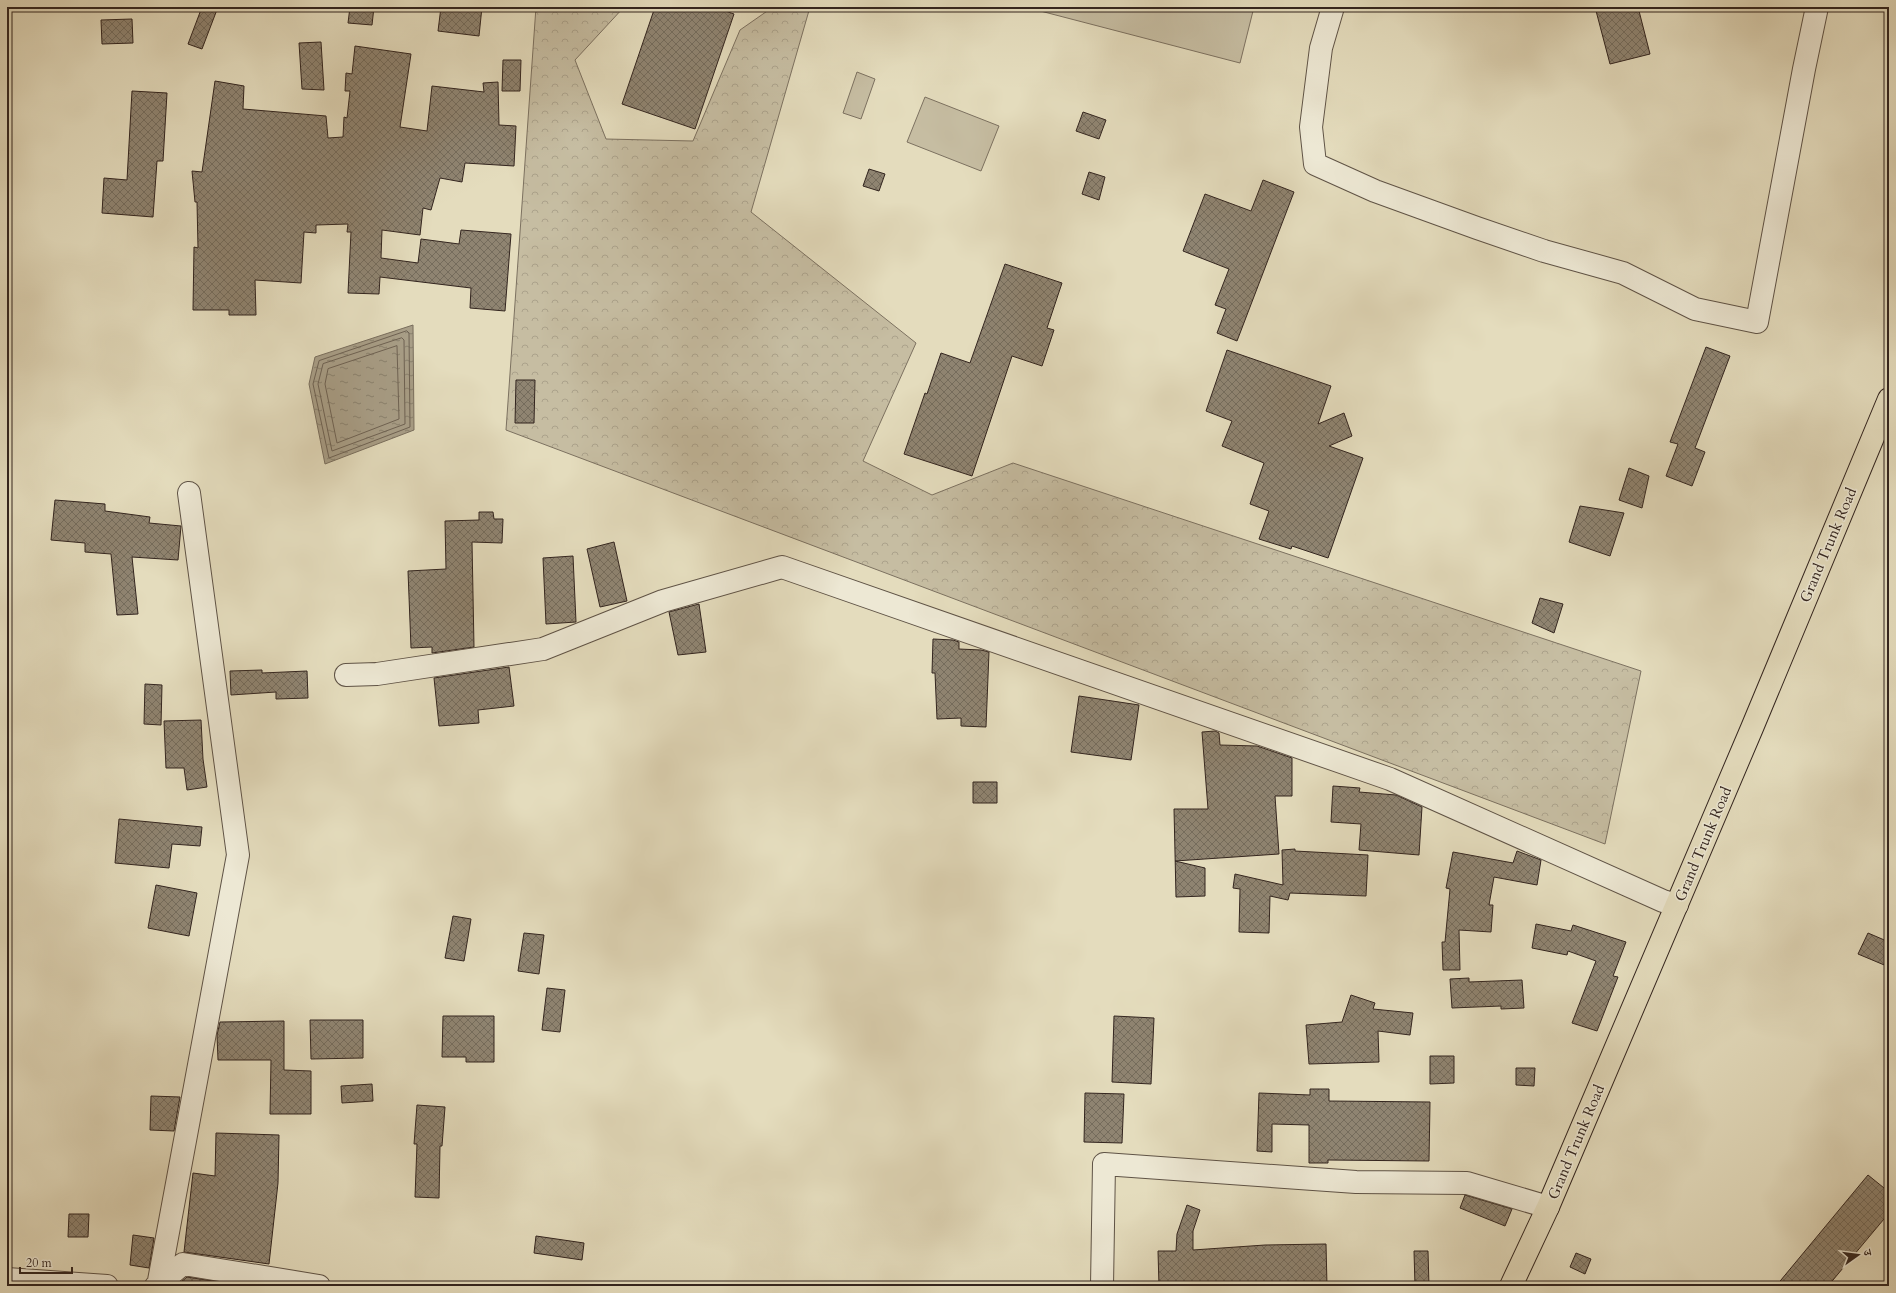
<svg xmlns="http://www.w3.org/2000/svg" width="1896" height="1293" font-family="Cardo,'Noto Serif Devanagari',serif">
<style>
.grass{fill:#c6bda2;stroke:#7c7160}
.forest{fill:url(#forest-crowns);stroke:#7c7160}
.water{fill:url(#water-ripples);stroke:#796e5d}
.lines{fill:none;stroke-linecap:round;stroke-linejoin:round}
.shore{stroke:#6e6253;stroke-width:1}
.building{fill:url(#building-cross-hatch);stroke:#33251f}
.minor-casing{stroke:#5f5346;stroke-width:24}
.highway-casing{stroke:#33251f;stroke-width:24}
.minor{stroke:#ede8d4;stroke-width:22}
.highway{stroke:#e4dcbd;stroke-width:22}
.labels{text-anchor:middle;stroke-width:3;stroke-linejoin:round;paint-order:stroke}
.street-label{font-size:15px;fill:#33251f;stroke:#ede8d4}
</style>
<defs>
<pattern id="forest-crowns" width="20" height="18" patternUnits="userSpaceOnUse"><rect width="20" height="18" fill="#c6bda2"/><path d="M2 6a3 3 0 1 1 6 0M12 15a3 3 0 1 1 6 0" fill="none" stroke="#aba28b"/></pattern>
<pattern id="water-ripples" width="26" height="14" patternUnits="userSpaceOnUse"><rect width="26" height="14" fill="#a89e87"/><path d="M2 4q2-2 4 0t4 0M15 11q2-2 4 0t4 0" fill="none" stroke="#89816e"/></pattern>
<pattern id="building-cross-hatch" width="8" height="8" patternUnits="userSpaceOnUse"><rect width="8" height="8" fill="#8f8471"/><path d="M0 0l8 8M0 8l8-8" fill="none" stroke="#756c5c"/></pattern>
</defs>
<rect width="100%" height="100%" fill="#e4dcbd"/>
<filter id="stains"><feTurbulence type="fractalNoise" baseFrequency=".005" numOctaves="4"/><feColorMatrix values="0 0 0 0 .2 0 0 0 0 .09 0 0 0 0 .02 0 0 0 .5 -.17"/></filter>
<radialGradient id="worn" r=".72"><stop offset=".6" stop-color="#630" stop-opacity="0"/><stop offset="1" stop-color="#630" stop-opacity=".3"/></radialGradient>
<path class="grass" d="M 1025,7 L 1254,7 L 1240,63 Z
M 857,72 L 875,79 L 861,119 L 843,113 Z
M 925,97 L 999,126 L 981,171 L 907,142 Z"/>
<path class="forest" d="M 536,7 L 624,7 L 575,60 L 606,139 L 693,141 L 740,30 L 773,7 L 810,7 L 751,212 L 916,343 L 863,461 L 932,495 L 1013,463 L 1641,671 L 1605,844 L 506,430 Z"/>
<path class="water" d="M 413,325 L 414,430 L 325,464 L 309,384 L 315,357 Z"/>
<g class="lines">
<path class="shore" d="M 407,331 L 409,333 L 410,427 L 329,458 L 313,384 L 319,361 Z
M 402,338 L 404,340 L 405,424 L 332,451 L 318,384 L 323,364 Z
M 397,346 L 399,419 L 337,443 L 325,384 L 328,369 Z"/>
</g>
<path class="building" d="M 202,7 L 218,7 L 202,49 L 188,44 Z
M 350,7 L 374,7 L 372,25 L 348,23 Z
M 441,7 L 482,7 L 479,36 L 438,31 Z
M 655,7 L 714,7 L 734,14 L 695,129 L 622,104 Z
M 1595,7 L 1638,7 L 1650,54 L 1610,64 Z
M 132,19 L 133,43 L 102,44 L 101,20 Z
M 321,42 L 324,90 L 302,89 L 299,43 Z
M 355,46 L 411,54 L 400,127 L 427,131 L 432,86 L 484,92 L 483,83 L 498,82 L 499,125 L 516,126 L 514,166 L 465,163 L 462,182 L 440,178 L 431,210 L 423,208 L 420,235 L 382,230 L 381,258 L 418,263 L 421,239 L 459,244 L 461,230 L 511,234 L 505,311 L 470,308 L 471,288 L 380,277 L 379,294 L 348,293 L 351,232 L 347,232 L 348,224 L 316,225 L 316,233 L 304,232 L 301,283 L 255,280 L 256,315 L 229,315 L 229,310 L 193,310 L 194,247 L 198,248 L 197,202 L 195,202 L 192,171 L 202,172 L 215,81 L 244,86 L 243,109 L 326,116 L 328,138 L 343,137 L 344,117 L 347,118 L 350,91 L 345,91 L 346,73 L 352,74 Z
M 503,60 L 521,60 L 520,91 L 502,91 Z
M 132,91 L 167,93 L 163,161 L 157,161 L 153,217 L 102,213 L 104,178 L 127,180 Z
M 1083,112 L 1106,120 L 1099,139 L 1076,131 Z
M 869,169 L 885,174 L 879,191 L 863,186 Z
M 1089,172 L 1105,177 L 1099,200 L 1082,194 Z
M 1263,180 L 1294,192 L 1237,341 L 1217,333 L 1226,309 L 1215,305 L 1229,269 L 1183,251 L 1205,194 L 1251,211 Z
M 1005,264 L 1062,283 L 1047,328 L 1054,330 L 1042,366 L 1012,356 L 972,476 L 904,454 L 925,393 L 927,394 L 941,353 L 970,363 Z
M 1706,347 L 1730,356 L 1695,448 L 1705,452 L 1692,486 L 1666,476 L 1678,444 L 1670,442 Z
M 1227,350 L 1331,386 L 1318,424 L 1344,413 L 1352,436 L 1329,446 L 1363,458 L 1328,558 L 1292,546 L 1291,549 L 1259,539 L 1269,511 L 1250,504 L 1264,463 L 1222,446 L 1232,421 L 1206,411 Z
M 516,380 L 535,380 L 534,423 L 515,423 Z
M 1629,468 L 1649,476 L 1642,508 L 1619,500 Z
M 55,500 L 105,504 L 105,511 L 150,517 L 149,523 L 181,526 L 178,560 L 132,557 L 138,614 L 117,615 L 111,554 L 85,552 L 85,543 L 51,540 Z
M 1580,506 L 1624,513 L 1610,556 L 1569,542 Z
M 479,512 L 493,512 L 494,519 L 503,519 L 502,543 L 472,542 L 474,647 L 432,653 L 432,647 L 411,648 L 408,571 L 446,569 L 445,521 L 479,520 Z
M 614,542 L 627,601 L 600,607 L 587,549 Z
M 573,556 L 576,622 L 546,624 L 543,558 Z
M 1540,598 L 1563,604 L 1554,633 L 1532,623 Z
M 699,604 L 706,652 L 678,655 L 669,612 Z
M 933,639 L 953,640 L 959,642 L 959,649 L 981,650 L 989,652 L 986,727 L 961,726 L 961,718 L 937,719 L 935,673 L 932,673 Z
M 509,667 L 514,706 L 478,710 L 479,723 L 439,726 L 434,678 Z
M 262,670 L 262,673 L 307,671 L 308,698 L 276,699 L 276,692 L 231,695 L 230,671 Z
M 145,684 L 162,685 L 161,725 L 144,724 Z
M 1079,696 L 1139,705 L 1131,760 L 1071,752 Z
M 201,720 L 203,759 L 207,787 L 187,790 L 184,768 L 166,768 L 164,721 Z
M 1215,731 L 1219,733 L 1220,745 L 1257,746 L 1292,758 L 1292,796 L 1275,796 L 1279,854 L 1175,861 L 1205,868 L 1205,896 L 1176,897 L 1174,809 L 1208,809 L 1202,732 Z
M 973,782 L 997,782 L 997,803 L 973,803 Z
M 1333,786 L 1360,788 L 1359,792 L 1396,795 L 1422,807 L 1419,855 L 1359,850 L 1361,824 L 1331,822 Z
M 119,819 L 202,827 L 200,846 L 172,844 L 169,868 L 115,863 Z
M 1295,849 L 1295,851 L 1368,855 L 1366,896 L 1290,893 L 1288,900 L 1270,896 L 1269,933 L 1239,932 L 1240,889 L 1233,888 L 1235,874 L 1283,885 L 1282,850 Z
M 1517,851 L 1541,860 L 1537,885 L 1494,877 L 1489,905 L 1493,905 L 1491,932 L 1459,930 L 1460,970 L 1443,970 L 1442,942 L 1445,942 L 1450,889 L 1446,888 L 1453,852 L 1513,863 Z
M 156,885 L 197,893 L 189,936 L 148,928 Z
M 453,916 L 471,919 L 464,961 L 445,958 Z
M 1536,924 L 1571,931 L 1573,925 L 1626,942 L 1613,976 L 1618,977 L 1597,1031 L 1572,1023 L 1596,961 L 1568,951 L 1567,955 L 1532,948 Z
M 524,933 L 544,935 L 539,974 L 518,971 Z
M 1868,933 L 1889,942 L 1889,967 L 1858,954 Z
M 1469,978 L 1469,982 L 1522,980 L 1524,1008 L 1501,1009 L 1501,1006 L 1452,1008 L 1450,979 Z
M 547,988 L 565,990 L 560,1032 L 542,1030 Z
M 1351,995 L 1375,1003 L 1373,1009 L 1413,1013 L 1410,1035 L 1378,1031 L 1379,1062 L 1309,1064 L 1306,1025 L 1342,1022 Z
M 443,1016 L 494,1016 L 494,1062 L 466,1062 L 466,1057 L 442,1057 Z
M 1114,1016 L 1154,1018 L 1151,1084 L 1112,1082 Z
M 310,1020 L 363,1020 L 363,1058 L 311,1059 Z
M 284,1021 L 284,1070 L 311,1071 L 311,1114 L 270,1114 L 271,1060 L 218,1060 L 217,1035 L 220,1022 Z
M 1430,1056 L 1454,1056 L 1454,1083 L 1430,1084 Z
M 1516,1068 L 1535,1068 L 1534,1086 L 1516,1085 Z
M 372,1084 L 373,1101 L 342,1103 L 341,1086 Z
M 1310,1089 L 1329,1089 L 1329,1101 L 1430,1102 L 1429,1161 L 1328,1160 L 1328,1163 L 1309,1163 L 1309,1125 L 1272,1124 L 1272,1152 L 1257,1151 L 1259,1093 L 1310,1095 Z
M 1085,1093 L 1124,1094 L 1122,1143 L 1084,1142 Z
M 151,1096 L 180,1097 L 174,1131 L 150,1130 Z
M 417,1105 L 445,1107 L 442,1146 L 440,1146 L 439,1198 L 415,1197 L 417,1144 L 414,1144 Z
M 216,1133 L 279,1135 L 278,1183 L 269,1264 L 184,1252 L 193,1173 L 215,1176 Z
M 1868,1175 L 1889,1192 L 1889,1213 L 1828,1286 L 1776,1286 Z
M 1465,1195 L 1512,1209 L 1505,1226 L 1460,1208 Z
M 1187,1205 L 1200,1210 L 1193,1231 L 1193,1250 L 1265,1245 L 1326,1244 L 1327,1286 L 1159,1286 L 1158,1251 L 1176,1251 L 1177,1234 Z
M 69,1214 L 89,1214 L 88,1237 L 68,1237 Z
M 133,1235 L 154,1238 L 149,1268 L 130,1265 Z
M 536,1236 L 584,1243 L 582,1260 L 534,1253 Z
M 1414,1251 L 1428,1251 L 1429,1286 L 1415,1286 Z
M 1576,1253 L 1591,1259 L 1585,1274 L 1570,1267 Z
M 187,1277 L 219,1282 L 218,1286 L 176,1286 Z"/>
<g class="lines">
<defs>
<path id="minor" d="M 1333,7 L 1321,48 L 1311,127 L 1315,164 L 1375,191 L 1477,228 L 1544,251 L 1623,273 L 1695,309 L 1757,322 L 1804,69 L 1817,7
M 346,675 L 377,674 L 543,649 L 663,601 L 782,567 L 1390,779 L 1663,901 L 1677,905
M 7,1279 L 107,1286
M 156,1286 L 183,1264 L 319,1286
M 158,1286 L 238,855 L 189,493
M 1102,1286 L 1104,1164 L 1356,1182 L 1467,1183 L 1548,1207"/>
<path id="highway" d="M 1511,1286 L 1548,1207 L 1752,728 L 1889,399"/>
</defs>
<use href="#minor" class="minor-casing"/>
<use href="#highway" class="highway-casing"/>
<use href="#minor" class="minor"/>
<use href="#highway" class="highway"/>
</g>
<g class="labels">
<g class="street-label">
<text transform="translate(1828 545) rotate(-67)" y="5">Grand Trunk Road</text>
<text transform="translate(1703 844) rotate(-67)" y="5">Grand Trunk Road</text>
<text transform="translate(1576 1142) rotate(-67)" y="5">Grand Trunk Road</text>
</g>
</g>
<rect width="1896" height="1293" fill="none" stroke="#e4dcbd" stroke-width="24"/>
<rect x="8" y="8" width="1880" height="1277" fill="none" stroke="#33251f" stroke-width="2"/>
<rect x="12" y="12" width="1872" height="1269" fill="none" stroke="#33251f"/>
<g transform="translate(1858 1255) rotate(76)" stroke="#ede8d4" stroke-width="3" paint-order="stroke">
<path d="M0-3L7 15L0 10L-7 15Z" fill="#33251f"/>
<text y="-6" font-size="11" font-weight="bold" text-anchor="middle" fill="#33251f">उ</text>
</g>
<path d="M20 1267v6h52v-6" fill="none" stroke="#33251f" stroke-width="2"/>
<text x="26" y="1267" font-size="12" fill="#33251f" stroke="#ede8d4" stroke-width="3" paint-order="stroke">20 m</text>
<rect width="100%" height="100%" filter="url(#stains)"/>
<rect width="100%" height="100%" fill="url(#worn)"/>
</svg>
